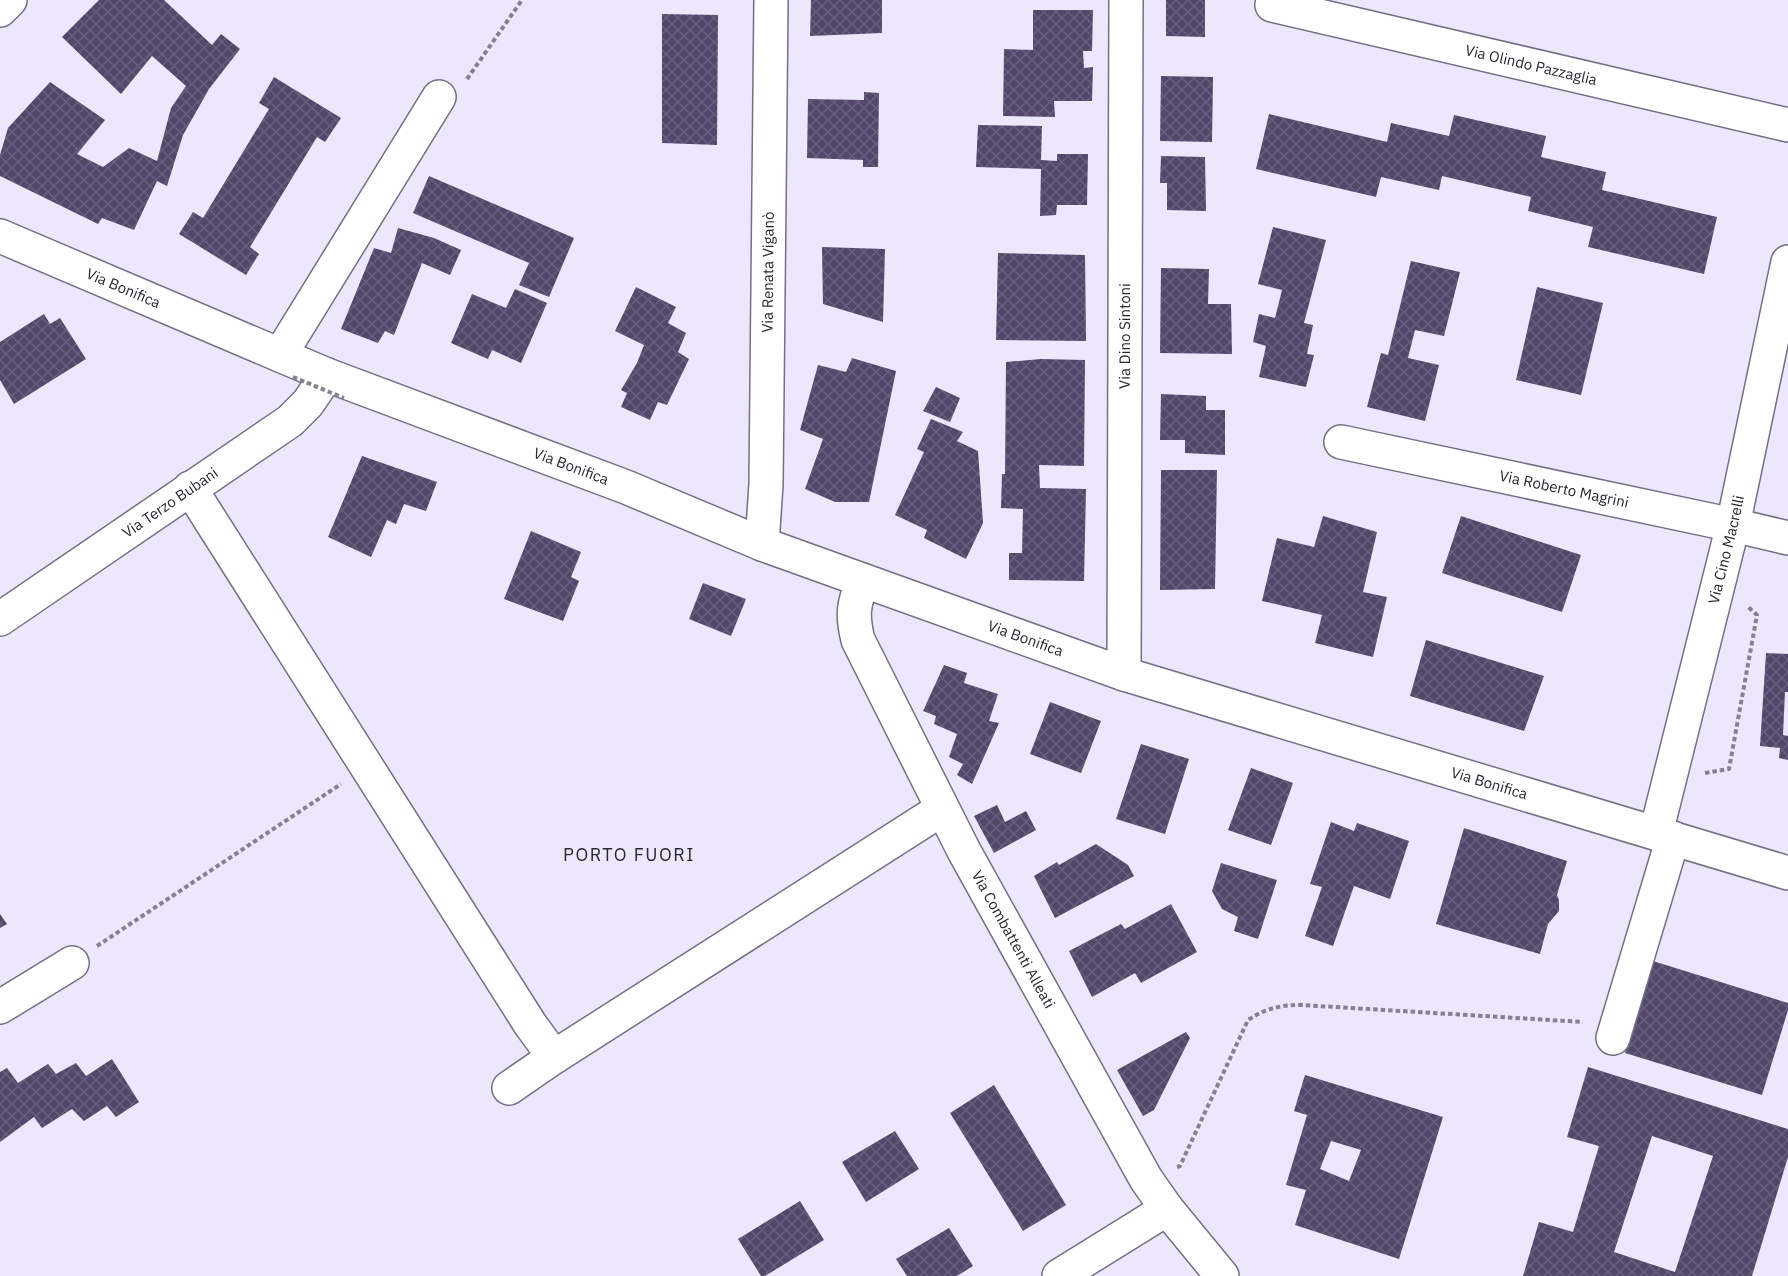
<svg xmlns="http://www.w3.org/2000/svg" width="1788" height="1276" font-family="'IBM Plex Sans',sans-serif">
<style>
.building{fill:url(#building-cross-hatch);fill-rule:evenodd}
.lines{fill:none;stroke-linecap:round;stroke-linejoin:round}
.street-casing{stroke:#756f85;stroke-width:36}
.path{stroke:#85818f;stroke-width:4;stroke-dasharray:4.5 3;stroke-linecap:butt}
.street{stroke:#fff;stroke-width:33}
.path-bridge{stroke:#85818f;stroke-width:4;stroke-dasharray:4.5 3;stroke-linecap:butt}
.labels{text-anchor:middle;stroke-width:6;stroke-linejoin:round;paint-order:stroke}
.street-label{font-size:15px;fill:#292730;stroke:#ede7fc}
.quarter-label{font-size:18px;letter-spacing:1.5px;fill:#292730;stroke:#ede7fc}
</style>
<defs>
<pattern id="building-cross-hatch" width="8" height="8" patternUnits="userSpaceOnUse" patternTransform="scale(1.5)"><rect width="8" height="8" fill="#53476c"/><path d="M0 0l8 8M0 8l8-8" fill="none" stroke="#695f7d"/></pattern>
</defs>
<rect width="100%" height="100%" fill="#ede7fc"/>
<path class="building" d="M 99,0 L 164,0 L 212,45 L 221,34 L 240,49 L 209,89 L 183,135 L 167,186 L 157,181 L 134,230 L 102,218 L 98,224 L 0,176 L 0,155 L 8,128 L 50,82 L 105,120 L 77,154 L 103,167 L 129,148 L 157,161 L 171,108 L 186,86 L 152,56 L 121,94 L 62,37 Z
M 811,0 L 882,0 L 882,33 L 810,36 Z
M 1166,0 L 1205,0 L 1205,37 L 1166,36 Z
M 1033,10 L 1093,10 L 1092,51 L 1083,51 L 1084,68 L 1093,67 L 1092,101 L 1054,101 L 1055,117 L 1003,116 L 1004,49 L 1033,50 Z
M 662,14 L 718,15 L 717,145 L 662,143 Z
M 1161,76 L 1213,77 L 1212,142 L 1160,141 Z
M 274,77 L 341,118 L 325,142 L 317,137 L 250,247 L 259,254 L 246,275 L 179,234 L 193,212 L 203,218 L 269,109 L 259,103 Z
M 864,92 L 879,93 L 878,167 L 863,167 L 863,160 L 807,158 L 808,99 L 864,100 Z
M 1269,114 L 1387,142 L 1391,123 L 1449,136 L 1454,115 L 1546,136 L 1541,157 L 1606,172 L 1602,190 L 1717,217 L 1704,274 L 1588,247 L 1593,227 L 1528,211 L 1531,197 L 1442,176 L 1439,190 L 1381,177 L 1376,197 L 1256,169 Z
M 978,125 L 1042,126 L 1041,160 L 1057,161 L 1057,154 L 1088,154 L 1087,205 L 1057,205 L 1056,215 L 1040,216 L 1041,169 L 976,167 Z
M 1161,156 L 1205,157 L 1206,211 L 1167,210 L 1167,183 L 1160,183 Z
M 429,176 L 574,238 L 549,297 L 519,285 L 529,263 L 413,213 Z
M 1273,227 L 1326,240 L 1304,323 L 1313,325 L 1307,354 L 1314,355 L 1306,387 L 1259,377 L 1266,346 L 1253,342 L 1259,314 L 1275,318 L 1282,290 L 1258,284 Z
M 398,228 L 434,238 L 461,250 L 450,275 L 422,263 L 394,335 L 385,331 L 378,343 L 341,329 L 374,248 L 391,253 Z
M 822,247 L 885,249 L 883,322 L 823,304 Z
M 998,253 L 1085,255 L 1086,341 L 996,340 Z
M 1411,261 L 1460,272 L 1444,336 L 1415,330 L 1408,358 L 1439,365 L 1425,421 L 1367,407 L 1381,353 L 1388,355 Z
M 1161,268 L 1209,269 L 1208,304 L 1231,304 L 1232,354 L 1160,353 Z
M 636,287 L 676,307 L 668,323 L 686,333 L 678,352 L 689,359 L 667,405 L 658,402 L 650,420 L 621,407 L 627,393 L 621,390 L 637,363 L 644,345 L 615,331 Z
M 1537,287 L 1603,303 L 1581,395 L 1516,380 Z
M 515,289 L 547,303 L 521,363 L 492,350 L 488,359 L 451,343 L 472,294 L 506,308 Z
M 44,314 L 50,324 L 60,318 L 86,359 L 14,404 L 0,380 L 0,342 Z
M 852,358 L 896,371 L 869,502 L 835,502 L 805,489 L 823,439 L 800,430 L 818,365 L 846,372 Z
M 1041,359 L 1085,360 L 1084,466 L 1039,465 L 1040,488 L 1086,489 L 1084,581 L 1009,580 L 1009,553 L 1022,553 L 1023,509 L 1001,508 L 1002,474 L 1005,474 L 1006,362 Z
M 936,387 L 960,398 L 950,422 L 923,411 Z
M 1161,394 L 1206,396 L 1206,410 L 1225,410 L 1225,455 L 1185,453 L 1185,440 L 1160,440 Z
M 931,419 L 963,432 L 957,441 L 978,451 L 983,523 L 966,559 L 924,538 L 927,530 L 895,515 L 924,452 L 917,449 Z
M 362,456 L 437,482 L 426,511 L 404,504 L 396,524 L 387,520 L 371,557 L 328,537 Z
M 1161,470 L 1217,470 L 1215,589 L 1160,590 Z
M 1323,516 L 1377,532 L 1363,592 L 1387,597 L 1373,657 L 1315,643 L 1322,615 L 1262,601 L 1277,538 L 1314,547 Z
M 1461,516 L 1581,555 L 1562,612 L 1442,573 Z
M 531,531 L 581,552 L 571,577 L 579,581 L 563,621 L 504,599 Z
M 703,583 L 746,599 L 731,636 L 689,619 Z
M 1426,640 L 1544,676 L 1524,731 L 1410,696 Z
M 1766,653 L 1788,654 L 1788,692 L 1785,692 L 1783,735 L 1788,736 L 1788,760 L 1779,758 L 1780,748 L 1760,746 Z
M 944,665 L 967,673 L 964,683 L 998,694 L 989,721 L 999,723 L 972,784 L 957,775 L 963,764 L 949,757 L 957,734 L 934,724 L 936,716 L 923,711 Z
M 1050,702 L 1101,721 L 1081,773 L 1030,754 Z
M 1141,744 L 1189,759 L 1165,834 L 1116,819 Z
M 1251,768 L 1293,783 L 1271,845 L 1228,830 Z
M 997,805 L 1005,822 L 1026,811 L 1036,830 L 994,853 L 974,816 Z
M 1331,822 L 1354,831 L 1357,823 L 1409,841 L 1390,899 L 1354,886 L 1333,946 L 1305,936 L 1322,887 L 1310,884 Z
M 1464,828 L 1567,861 L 1557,895 L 1559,900 L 1559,911 L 1548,924 L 1540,954 L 1436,924 Z
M 1096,844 L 1128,865 L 1134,876 L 1055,918 L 1034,876 L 1057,862 L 1059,865 Z
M 1221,863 L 1277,880 L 1258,939 L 1234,931 L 1238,917 L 1222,909 L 1212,891 Z
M 1171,904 L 1197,952 L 1141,983 L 1135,973 L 1092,997 L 1069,951 L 1121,924 L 1125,929 Z
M 0,914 L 7,924 L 0,928 Z
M 1653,961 L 1788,1003 L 1788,1010 L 1762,1095 L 1625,1053 Z
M 1186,1032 L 1190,1038 L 1154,1110 L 1143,1116 L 1117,1070 Z
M 112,1059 L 139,1102 L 116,1117 L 107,1106 L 84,1121 L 72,1109 L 42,1128 L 34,1117 L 0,1142 L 0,1072 L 7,1068 L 18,1083 L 48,1064 L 56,1074 L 76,1063 L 86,1076 Z
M 1588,1067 L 1788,1129 L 1788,1157 L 1752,1276 L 1523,1276 L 1539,1222 L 1573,1232 L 1599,1146 L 1567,1137 ZM 1652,1136 L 1713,1156 L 1675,1272 L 1614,1252 Z
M 1305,1075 L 1443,1117 L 1399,1259 L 1295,1225 L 1306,1190 L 1286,1185 L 1307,1115 L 1294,1111 ZM 1331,1141 L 1361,1150 L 1349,1181 L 1320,1169 Z
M 994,1085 L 1066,1205 L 1023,1231 L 950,1113 Z
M 895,1131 L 919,1169 L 866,1202 L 842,1162 Z
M 800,1201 L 824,1240 L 765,1276 L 761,1276 L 738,1239 Z
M 949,1228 L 973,1266 L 957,1276 L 907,1276 L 896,1259 Z"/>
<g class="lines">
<defs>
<g id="street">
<path id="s1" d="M 1272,5 L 1788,125"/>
<path d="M 0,10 L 10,0"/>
<path id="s2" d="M 0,236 L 327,375 L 626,487 L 762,544 L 1124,674 L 1788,873"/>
<path d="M 280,355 L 439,97"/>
<path id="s3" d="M 1341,442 L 1733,525 L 1788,538"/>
<path d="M 190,488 L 530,1024 L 554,1057 L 942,809"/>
<path id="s4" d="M 762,544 L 766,484 L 771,0"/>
<path id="s5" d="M 863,581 C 853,604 852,616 858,640 L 964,851 L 1146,1179 L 1167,1209 L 1222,1276"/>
<path id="s6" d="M 0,619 L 290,421 L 308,403 L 327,375"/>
<path id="s7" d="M 1124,674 L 1126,0"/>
<path id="s8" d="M 1656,833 L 1733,525 L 1788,262"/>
<path d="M 0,1007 L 72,963"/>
<path d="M 1613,1038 L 1673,838"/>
<path d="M 509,1088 L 554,1057"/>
<path d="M 1059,1276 L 1167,1209"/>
</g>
</defs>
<use href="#street" class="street-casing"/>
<path class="path" d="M 467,79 L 522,0
M 1705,773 L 1729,769 L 1757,615 L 1747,606
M 97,946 L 341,784
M 1177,1167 L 1180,1166 L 1248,1020 C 1266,1008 1281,1005 1302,1005 L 1583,1022"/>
<use href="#street" class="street"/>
<path class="path-bridge" d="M 293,377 L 344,398"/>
</g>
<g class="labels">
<g class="street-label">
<text dy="5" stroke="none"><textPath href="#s1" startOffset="266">Via Olindo Pazzaglia</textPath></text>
<text dy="5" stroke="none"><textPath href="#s4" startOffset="272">Via Renata Viganò</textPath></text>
<text dy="5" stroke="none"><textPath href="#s2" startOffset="134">Via Bonifica</textPath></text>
<text dy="5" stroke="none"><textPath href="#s7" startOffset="338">Via Dino Sintoni</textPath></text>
<text dy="5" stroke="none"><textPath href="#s2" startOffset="616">Via Bonifica</textPath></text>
<text dy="5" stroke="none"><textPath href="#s3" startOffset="228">Via Roberto Magrini</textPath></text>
<text dy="5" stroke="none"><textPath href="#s6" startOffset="206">Via Terzo Bubani</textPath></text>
<text dy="5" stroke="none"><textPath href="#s8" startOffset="292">Via Cino Macrelli</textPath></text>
<text dy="5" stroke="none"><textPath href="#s2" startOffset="1102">Via Bonifica</textPath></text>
<text dy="5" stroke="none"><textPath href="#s2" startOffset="1588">Via Bonifica</textPath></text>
<text dy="5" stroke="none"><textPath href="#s5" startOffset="398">Via Combattenti Alleati</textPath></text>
</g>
<g class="quarter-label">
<text x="629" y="861">PORTO FUORI</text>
</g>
</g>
</svg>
